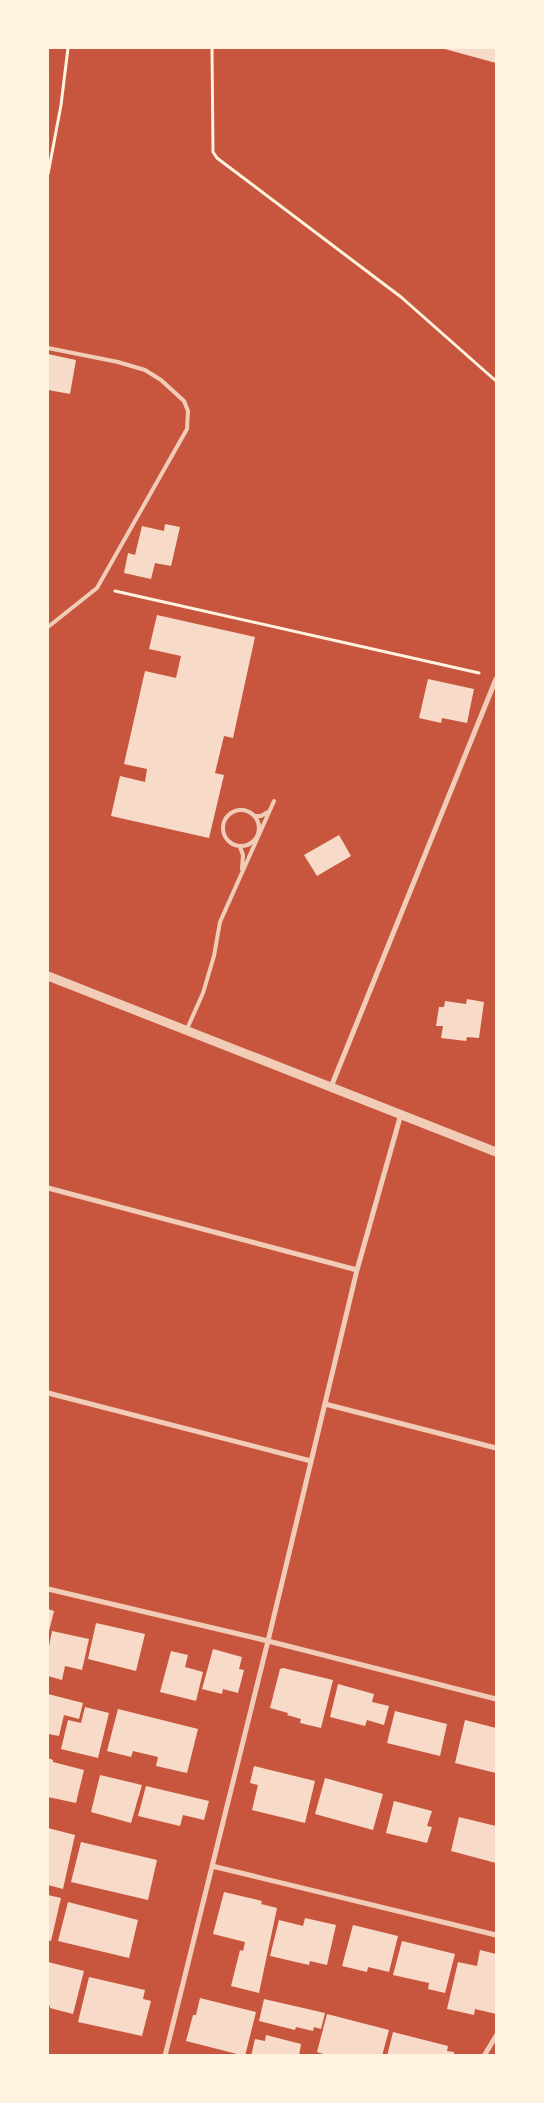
<svg xmlns="http://www.w3.org/2000/svg" width="544" height="2103" font-family="Spectral,serif">
<style>
.building{fill:#f7dbc8}
.lines{fill:none;stroke-linecap:round;stroke-linejoin:round}
.path{stroke:#fff3e0;stroke-width:3}
.service{stroke:#f1ccb7;stroke-width:4}
.minor{stroke:#f1ccb7;stroke-width:5}
.tertiary{stroke:#f1ccb7;stroke-width:9}
</style>
<rect width="100%" height="100%" fill="#c8553d"/>
<path class="building" d="M 441,48 L 496,48 L 496,63 Z
M 48,354 L 76,360 L 70,394 L 48,390 Z
M 165,524 L 180,527 L 171,566 L 155,563 L 151,579 L 124,573 L 128,553 L 135,555 L 142,526 L 164,531 Z
M 157,615 L 255,637 L 233,738 L 224,736 L 215,773 L 224,775 L 209,838 L 111,816 L 120,776 L 145,782 L 147,769 L 124,764 L 145,671 L 176,678 L 181,656 L 149,649 Z
M 428,679 L 474,689 L 467,723 L 442,718 L 441,723 L 419,718 Z
M 339,835 L 351,856 L 317,876 L 304,855 Z
M 467,999 L 484,1002 L 479,1038 L 467,1037 L 466,1041 L 441,1038 L 443,1026 L 436,1026 L 439,1007 L 444,1007 L 445,1001 L 466,1004 Z
M 48,1609 L 54,1611 L 48,1635 Z
M 96,1623 L 145,1634 L 136,1671 L 88,1659 Z
M 52,1631 L 89,1639 L 82,1670 L 65,1666 L 62,1680 L 48,1676 L 48,1651 Z
M 213,1649 L 242,1657 L 239,1669 L 244,1670 L 238,1693 L 223,1689 L 222,1694 L 202,1689 Z
M 171,1651 L 188,1655 L 185,1667 L 203,1672 L 196,1701 L 160,1692 Z
M 283,1668 L 333,1680 L 321,1728 L 300,1723 L 301,1719 L 287,1715 L 288,1713 L 270,1708 L 280,1669 Z
M 338,1684 L 374,1694 L 372,1702 L 389,1706 L 384,1725 L 367,1720 L 365,1726 L 330,1717 Z
M 48,1694 L 83,1703 L 79,1719 L 64,1715 L 59,1736 L 48,1734 Z
M 85,1707 L 109,1713 L 98,1758 L 61,1749 L 68,1720 L 81,1723 Z
M 118,1709 L 198,1729 L 187,1773 L 156,1766 L 158,1757 L 133,1751 L 131,1757 L 107,1751 Z
M 395,1711 L 447,1724 L 440,1756 L 387,1743 Z
M 465,1720 L 496,1728 L 496,1773 L 455,1763 Z
M 48,1758 L 53,1760 L 53,1762 L 84,1770 L 76,1803 L 48,1797 Z
M 254,1766 L 315,1781 L 305,1823 L 252,1810 L 258,1785 L 250,1783 Z
M 100,1775 L 142,1785 L 131,1823 L 91,1812 Z
M 325,1778 L 383,1794 L 373,1830 L 315,1814 Z
M 146,1786 L 209,1801 L 204,1820 L 183,1815 L 180,1826 L 138,1816 Z
M 394,1801 L 432,1811 L 427,1826 L 432,1827 L 427,1843 L 386,1833 Z
M 459,1817 L 496,1826 L 496,1863 L 451,1851 Z
M 48,1828 L 75,1835 L 63,1889 L 48,1885 Z
M 81,1842 L 157,1860 L 148,1900 L 71,1882 Z
M 224,1892 L 262,1901 L 261,1904 L 277,1908 L 259,1993 L 231,1986 L 240,1950 L 243,1951 L 245,1942 L 213,1934 Z
M 48,1895 L 61,1898 L 51,1941 L 48,1940 Z
M 68,1902 L 138,1920 L 129,1958 L 58,1941 Z
M 305,1918 L 336,1925 L 327,1965 L 310,1961 L 309,1965 L 270,1956 L 279,1920 L 303,1926 Z
M 353,1925 L 398,1936 L 389,1972 L 368,1967 L 367,1972 L 342,1966 Z
M 402,1941 L 455,1954 L 445,1993 L 428,1989 L 429,1983 L 393,1975 Z
M 480,1950 L 496,1954 L 496,2014 L 475,2009 L 474,2015 L 447,2009 L 458,1962 L 477,1966 Z
M 48,1962 L 84,1971 L 73,2014 L 50,2008 L 50,2006 L 48,2005 Z
M 89,1977 L 145,1990 L 143,1999 L 151,2001 L 142,2036 L 78,2022 Z
M 200,1998 L 256,2012 L 245,2056 L 186,2041 L 193,2015 L 196,2015 Z
M 264,1999 L 325,2013 L 321,2029 L 314,2027 L 313,2031 L 296,2027 L 295,2030 L 259,2021 Z
M 327,2014 L 389,2030 L 382,2056 L 330,2056 L 317,2052 Z
M 393,2032 L 448,2046 L 447,2051 L 454,2052 L 454,2056 L 387,2056 Z
M 266,2035 L 301,2044 L 299,2056 L 251,2056 L 255,2039 L 265,2041 Z"/>
<g class="lines">
<path class="path" d="M 212,48 L 213,152 L 217,158 L 401,297 L 496,381
M 48,174 L 61,105 L 68,48
M 115,591 L 479,673"/>
<path class="service" d="M 48,348 L 118,362 L 145,370 L 161,380 L 184,401 L 188,411 L 187,429 L 97,588 L 48,627
M223 828a18 18 0 1 1 36 0a18 18 0 1 1-36 0Z
M 254,816 L 261,816 L 268,812
M 240,847 L 243,855 L 242,869
M 187,1029 L 203,993 L 214,956 L 220,922 L 274,801"/>
<path class="minor" d="M 331,1087 L 496,679
M 48,1188 L 357,1270
M 48,1393 L 311,1461
M 325,1404 L 496,1448
M 48,1589 L 268,1641 L 496,1699
M 212,1866 L 496,1935
M 165,2056 L 268,1641 L 357,1270 L 401,1114
M 484,2056 L 496,2036"/>
<path class="tertiary" d="M 48,976 L 496,1152"/>
</g>
<rect width="544" height="2103" fill="none" stroke="#fff3e0" stroke-width="98"/>
</svg>
